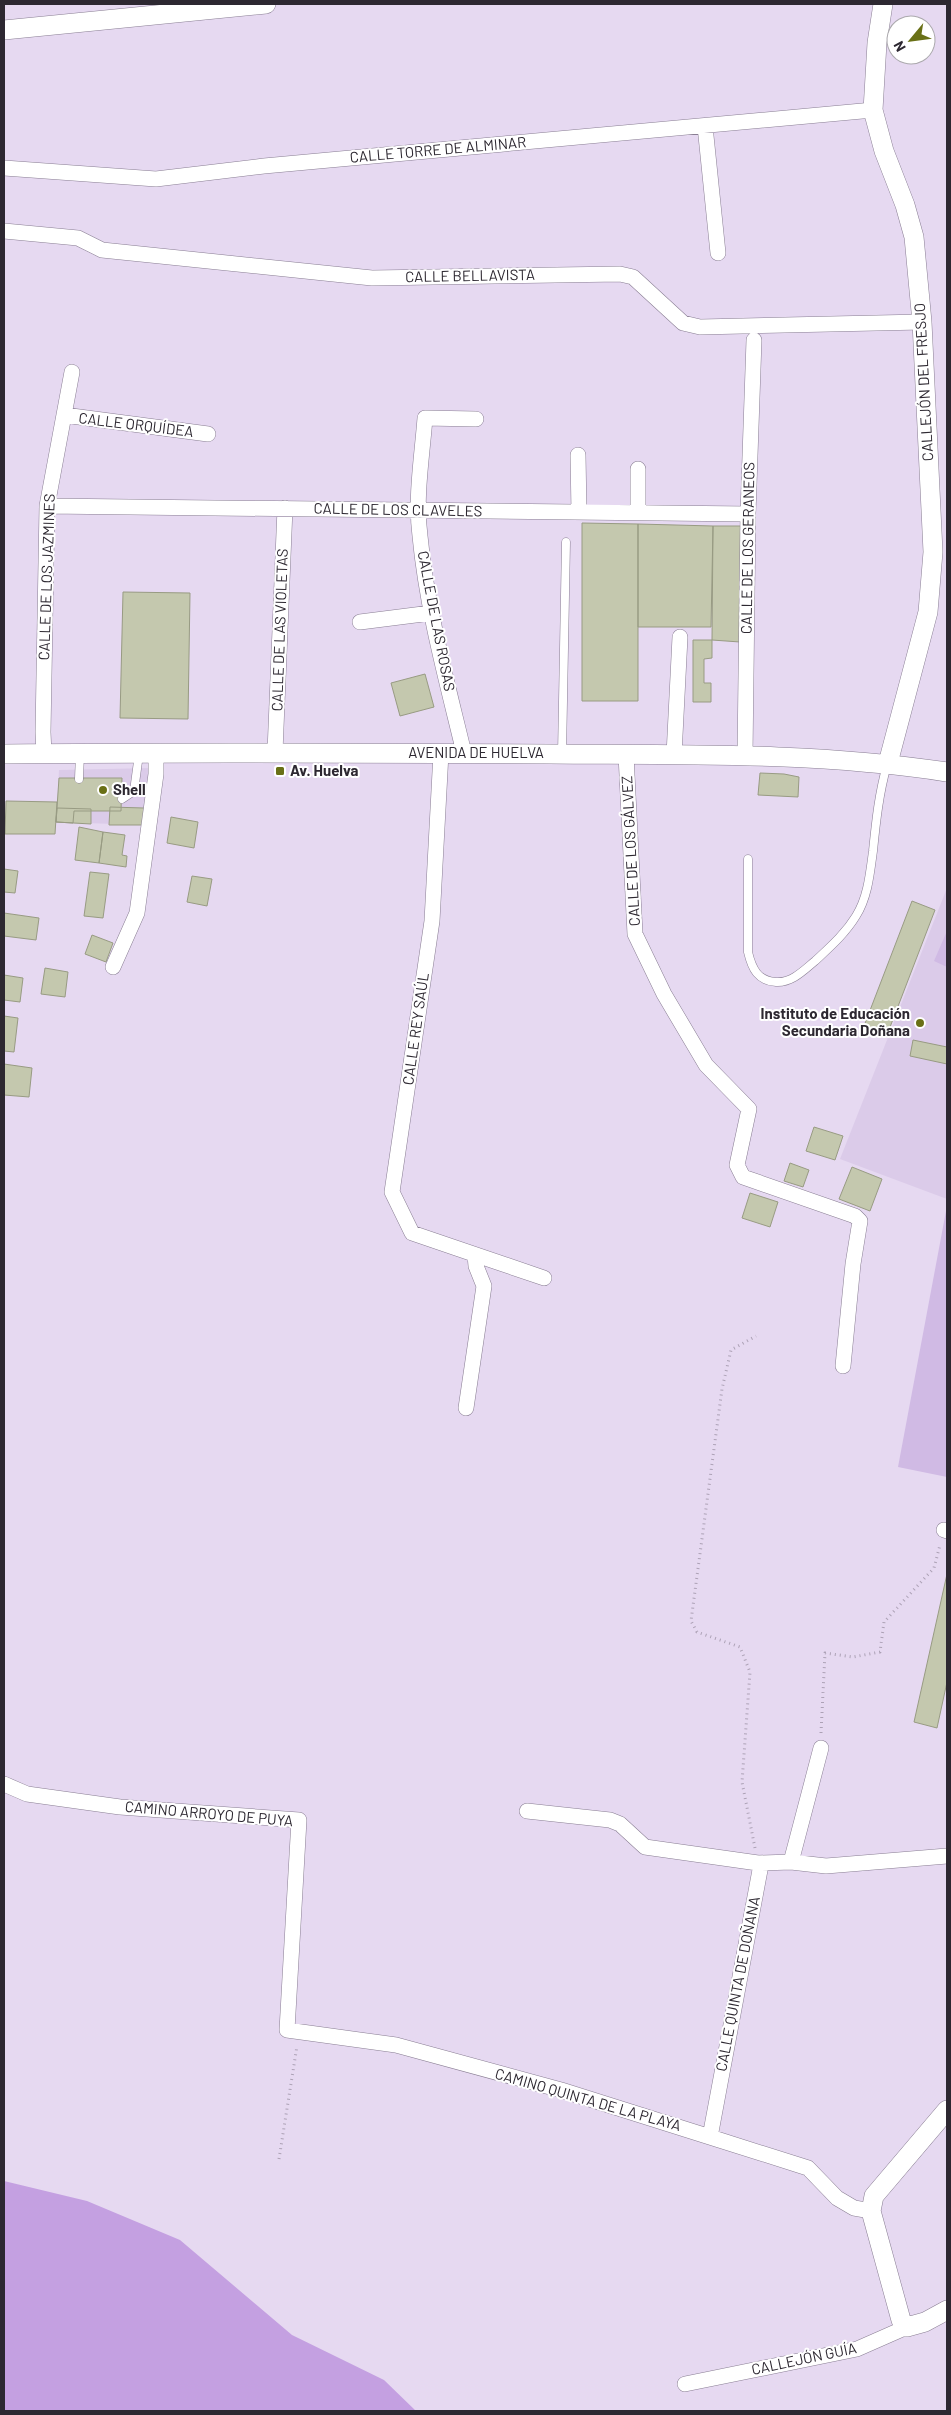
<svg xmlns="http://www.w3.org/2000/svg" width="951" height="2415" font-family="Barlow,sans-serif">
<style>
.built{fill:#dbcbe9}
.green{fill:#d0bae4}
.water{fill:#c4a0e1}
.building{fill:#c4c8ae;stroke:#989b83}
.lines{fill:none;stroke-linecap:round;stroke-linejoin:round}
.service-casing{stroke:#897e93;stroke-width:9}
.minor-casing{stroke:#897e93;stroke-width:16}
.tertiary-casing{stroke:#897e93;stroke-width:20}
.path{stroke:#ada2b6;stroke-width:3;stroke-dasharray:1 4;stroke-linecap:butt}
.service{stroke:#fff;stroke-width:8}
.minor{stroke:#fff;stroke-width:15}
.tertiary{stroke:#fff;stroke-width:19}
.poi-dot{fill:#697016;stroke:#fff;stroke-width:2}
.labels{text-anchor:middle;stroke-width:4;stroke-linejoin:round;paint-order:stroke}
.street-label{font-size:15px;fill:#2d2831;stroke:#fff}
.poi-label{font-size:15px;font-weight:bold;fill:#2d2831;stroke:#fff;text-anchor:start}
</style>
<rect width="100%" height="100%" fill="#e6d9f1"/>
<path class="built" d="M 153,768 L 143,825 L 56,822 L 59,770 Z
M 947,888 L 947,1199 L 840,1159 Z"/>
<path class="green" d="M 947,931 L 947,967 L 934,961 Z
M 946,1211 L 947,1211 L 947,1477 L 898,1467 Z"/>
<path class="water" d="M 4,2181 L 87,2201 L 180,2240 L 292,2335 L 384,2380 L 416,2411 L 4,2411 Z"/>
<path class="building" d="M 582,523 L 638,524 L 638,701 L 582,701 Z
M 638,524 L 713,526 L 711,627 L 638,627 Z
M 713,526 L 742,526 L 740,642 L 712,640 Z
M 123,592 L 190,593 L 188,719 L 120,718 Z
M 693,640 L 712,640 L 712,658 L 704,659 L 704,683 L 711,683 L 711,702 L 693,702 Z
M 425,674 L 434,707 L 400,716 L 391,683 Z
M 760,773 L 784,774 L 799,777 L 798,797 L 758,795 Z
M 59,778 L 122,778 L 121,811 L 74,811 L 73,823 L 56,822 Z
M 6,801 L 57,802 L 55,834 L 5,834 Z
M 110,807 L 144,808 L 143,825 L 109,825 Z
M 57,808 L 91,809 L 91,824 L 56,822 Z
M 171,817 L 198,822 L 194,848 L 167,843 Z
M 79,827 L 103,832 L 99,863 L 75,860 Z
M 103,832 L 125,835 L 122,855 L 127,856 L 126,867 L 99,863 Z
M 4,869 L 18,871 L 15,893 L 4,892 Z
M 90,872 L 109,874 L 103,918 L 84,916 Z
M 192,876 L 212,879 L 207,906 L 187,902 Z
M 912,901 L 935,910 L 887,1035 L 864,1026 Z
M 4,913 L 39,918 L 36,940 L 4,936 Z
M 92,935 L 113,943 L 106,962 L 85,954 Z
M 45,968 L 68,972 L 65,997 L 41,994 Z
M 4,975 L 23,978 L 20,1002 L 4,1000 Z
M 4,1016 L 18,1018 L 14,1052 L 4,1051 Z
M 913,1040 L 947,1047 L 947,1064 L 910,1056 Z
M 4,1064 L 32,1068 L 29,1097 L 4,1095 Z
M 814,1127 L 843,1136 L 835,1160 L 806,1151 Z
M 790,1163 L 809,1170 L 803,1187 L 784,1181 Z
M 852,1167 L 882,1179 L 870,1211 L 839,1199 Z
M 750,1193 L 778,1202 L 770,1227 L 742,1218 Z
M 947,1574 L 947,1682 L 937,1728 L 914,1722 Z"/>
<g class="lines">
<defs>
<path id="service" d="M 562,754 L 566,542
M 79,779 L 80,754
M 122,799 L 134,791 L 139,754
M 748,859 L 748,952 C 752,969 758,981 776,982 C 792,983 804,970 815,961 C 830,947 845,934 856,916 C 868,897 870,873 873,851 C 876,821 879,793 887,765"/>
<path id="minor" d="M 705,126 L 718,253
M 4,168 L 156,179 L 264,166 L 873,110
M 4,231 L 78,238 L 102,250 L 372,278 L 620,274 L 633,277 L 683,323 L 700,327 L 922,322
M 64,415 L 208,434
M 578,455 L 579,512
M 47,506 L 748,514
M 638,513 L 638,469
M 360,622 L 431,613
M 275,752 L 285,508
M 441,753 L 432,921 L 392,1192 L 412,1233 L 544,1278
M 464,753 C 447,682 427,610 420,536 C 415,498 422,457 425,418 L 476,419
M 44,754 L 43,732 L 47,506 L 72,372
M 626,755 L 635,934 L 664,994 L 706,1065 L 749,1109 L 737,1165 L 743,1177 L 855,1216 L 860,1221 L 853,1264 L 843,1366
M 674,755 L 680,637
M 745,755 L 748,514 L 754,340
M 113,967 L 137,913 L 156,774 L 156,754
M 466,1408 L 484,1286 L 476,1266 L 475,1255
M 944,1530 L 947,1531
M 4,1784 L 27,1794 L 120,1807 L 299,1820 L 287,2030 L 396,2045 L 561,2090 L 710,2137 L 808,2168 L 837,2198 L 854,2208 L 871,2211
M 527,1811 L 610,1820 L 620,1824 L 645,1847 L 758,1863 L 791,1862 L 826,1866 L 947,1856
M 791,1862 L 821,1748
M 710,2137 L 760,1870 L 758,1863
M 685,2384 L 857,2349 L 907,2327"/>
<path id="tertiary" d="M 883,4 L 877,43 L 873,110 L 884,151 L 905,205 L 914,237 L 922,322 L 933,552 L 928,612 L 888,763
M 4,30 L 266,4
M 4,754 C 186,752 368,753 549,754 C 682,755 816,752 947,772
M 947,2110 L 874,2196 L 871,2211 L 901,2320 L 907,2327 L 925,2322 L 947,2310"/>
</defs>
<use href="#service" class="service-casing"/>
<use href="#minor" class="minor-casing"/>
<use href="#tertiary" class="tertiary-casing"/>
<path class="path" d="M 821,1733 L 825,1653 L 853,1657 L 880,1652 L 884,1622 L 934,1568 L 940,1545
M 755,1848 L 742,1782 L 750,1672 L 740,1647 L 697,1632 L 691,1621 L 722,1389 L 731,1350 L 756,1336
M 279,2159 L 297,2046"/>
<use href="#service" class="service"/>
<use href="#minor" class="minor"/>
<use href="#tertiary" class="tertiary"/>
</g>
<g class="poi-dot">
<rect x="275" y="766" width="10" height="10" rx="2.5"/>
<circle cx="103" cy="790" r="5"/>
<circle cx="920" cy="1023" r="5"/>
</g>
<g class="labels">
<g class="street-label">
<text transform="translate(438 150) rotate(-5)" y="5">CALLE TORRE DE ALMINAR</text>
<text transform="translate(470 276) rotate(-1)" y="5">CALLE BELLAVISTA</text>
<text transform="translate(924 382) rotate(-93)" y="5">CALLEJÓN DEL FRESJO</text>
<text transform="translate(136 425) rotate(7)" y="5">CALLE ORQUÍDEA</text>
<text transform="translate(398 510) rotate(1)" y="5">CALLE DE LOS CLAVELES</text>
<text transform="translate(748 548) rotate(-89)" y="5">CALLE DE LOS GERANEOS</text>
<text transform="translate(47 577) rotate(-88)" y="5">CALLE DE LOS JAZMINES</text>
<text transform="translate(436 621) rotate(79)" y="5">CALLE DE LAS ROSAS</text>
<text transform="translate(280 630) rotate(-88)" y="5">CALLE DE LAS VIOLETAS</text>
<text x="476" y="758">AVENIDA DE HUELVA</text>
<text transform="translate(631 851) rotate(-93)" y="5">CALLE DE LOS GÁLVEZ</text>
<text transform="translate(416 1029) rotate(-82)" y="5">CALLE REY SAÚL</text>
<text transform="translate(209 1814) rotate(5)" y="5">CAMINO ARROYO DE PUYA</text>
<text transform="translate(738 1984) rotate(-79)" y="5">CALLE QUINTA DE DOÑANA</text>
<text transform="translate(588 2100) rotate(16)" y="5">CAMINO QUINTA DE LA PLAYA</text>
<text transform="translate(804 2359) rotate(-12)" y="5">CALLEJÓN GUÍA</text>
</g>
<g class="poi-label">
<text x="290" y="776">Av. Huelva</text>
<text x="113" y="795">Shell</text>
<text x="910" y="1019" text-anchor="end">Instituto de Educación<tspan x="910" dy="17">Secundaria Doñana</tspan></text>
</g>
</g>
<rect width="951" height="2415" fill="none" stroke="#2d2831" stroke-width="10"/>
<g transform="translate(911 40) rotate(241)"><circle r="24" fill="#ffffff" stroke="#aba9ad"/>
<path d="M0-4L9 19L0 12L-9 19Z" fill="#697016"/>
<text y="-8" font-size="14" font-weight="bold" text-anchor="middle" fill="#2d2831">N</text>
</g>
</svg>
